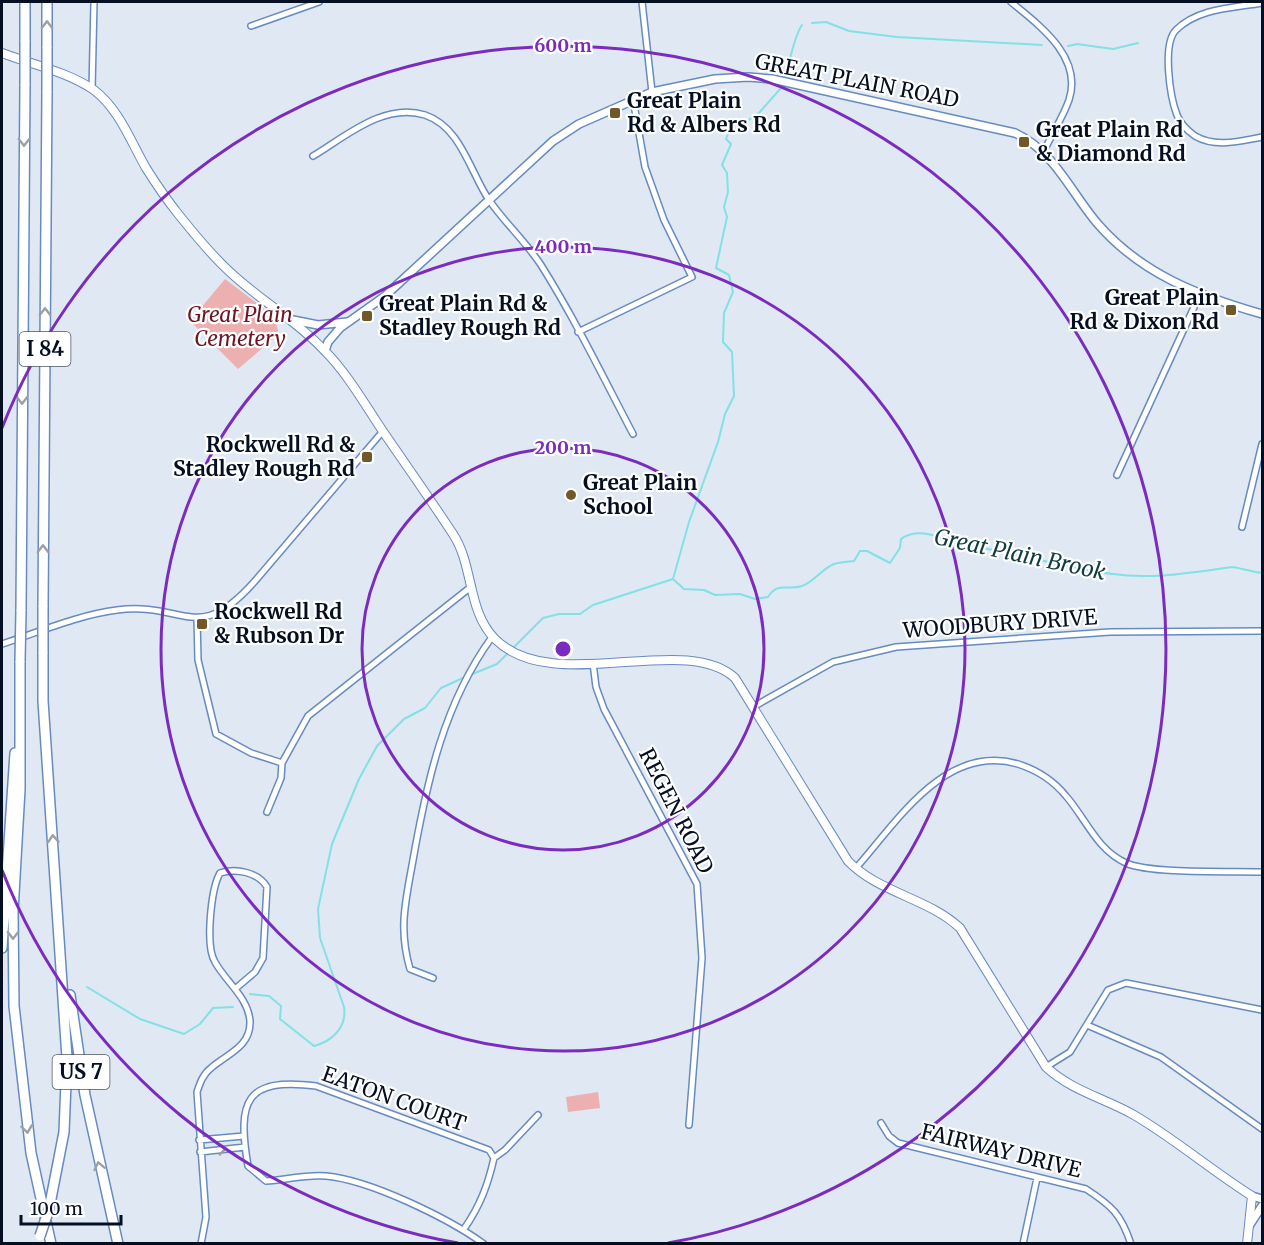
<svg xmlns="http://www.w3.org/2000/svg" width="1264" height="1245" font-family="Merriweather,serif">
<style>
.green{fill:#edb0b1}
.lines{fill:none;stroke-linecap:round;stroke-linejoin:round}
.stream{stroke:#82e1e4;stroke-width:2}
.minor-casing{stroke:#688bbf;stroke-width:8}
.tertiary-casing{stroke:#688bbf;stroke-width:10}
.secondary-casing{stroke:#688bbf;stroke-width:10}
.motorway-casing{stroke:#688bbf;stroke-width:12}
.minor{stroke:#fff;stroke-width:5}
.tertiary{stroke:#fff;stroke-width:7}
.secondary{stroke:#fff;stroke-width:8}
.motorway{stroke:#fff;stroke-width:9}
.motorway-bridge-casing{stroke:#688bbf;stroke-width:12;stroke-linecap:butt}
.motorway-bridge{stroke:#fff;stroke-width:9}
.oneway{stroke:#9b9fa7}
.ring{fill:none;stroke:#7b2cbf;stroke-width:3}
.poi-dot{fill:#725729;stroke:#fff;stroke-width:2}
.labels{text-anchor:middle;stroke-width:4.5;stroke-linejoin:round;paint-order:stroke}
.shield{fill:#fff;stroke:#4f5764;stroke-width:1.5}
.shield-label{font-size:20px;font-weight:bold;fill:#040f22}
.street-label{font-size:21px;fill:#040f22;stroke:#fff}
.poi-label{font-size:21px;font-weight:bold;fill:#040f22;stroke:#fff;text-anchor:start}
.park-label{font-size:21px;font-style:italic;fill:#6d1522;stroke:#fff}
.water-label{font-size:22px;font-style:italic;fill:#0f3d3e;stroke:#fff}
.centre{fill:#7b2cbf;stroke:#fff;stroke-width:3}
.ring-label{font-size:18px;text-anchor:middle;font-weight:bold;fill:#7b2cbf;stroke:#fff;stroke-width:4.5;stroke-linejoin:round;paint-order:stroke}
</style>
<rect width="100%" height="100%" fill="#e0e8f3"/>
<path class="green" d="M 225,279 L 274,316 L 279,334 L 238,369 L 190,321 Z
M 598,1092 L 600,1108 L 568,1112 L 566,1097 Z"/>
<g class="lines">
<path class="stream" d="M 812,23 L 826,22 L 849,31 L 897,37 L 1042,45
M 1068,46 L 1077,44 L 1113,49 L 1138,43
M 785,77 C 790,62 794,36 802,25
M 673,579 L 684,589 L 704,590 L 715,595 L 740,594 L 755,599 L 768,597 C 778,581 787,591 802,586 C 814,582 823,568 834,564 C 840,562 847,562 854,561 L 860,551 L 867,551 L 890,563 L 900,548 L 901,539 C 922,524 948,543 970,546 C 1018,553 1065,568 1113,574 C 1152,580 1194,572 1232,567 C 1235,567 1254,572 1262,573
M 470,675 L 497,664 L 543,618 L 559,614 L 580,614 L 593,605 L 673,579 L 689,522 L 718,442 L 725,414 L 734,396 L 732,352 L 723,342 L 724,313 L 733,292 L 729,275 L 716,268 L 727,217 L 724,207 L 728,192 L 727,173 L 722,165 L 731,144 L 726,139 L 728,134 L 759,113 L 781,88
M 87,987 L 140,1019 L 184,1034 L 200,1024 L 213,1008 L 233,1007
M 250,994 L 269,996 L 281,1006 L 280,1019 L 314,1046 C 332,1041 347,1028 344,1007 L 320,938 L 318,909 L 332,844 L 359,779 L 377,746 L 404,719 L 425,708 L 441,688 L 465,677
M 2,1241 L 3,1244"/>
<defs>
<path id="minor" d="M 642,2 L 652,92
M 1011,2 C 1040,26 1083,57 1069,100 C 1063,117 1052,134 1044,151
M 1262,3 C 1233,8 1198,8 1176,30 C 1162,44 1170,97 1177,115 C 1180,123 1188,131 1195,136 C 1216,148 1240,141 1262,137
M 251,26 L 319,2
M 92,89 L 94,2
M 313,156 C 345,137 384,102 425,115 C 461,127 470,172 489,200 C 505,223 526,242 541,265 C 575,319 603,377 633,434
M 578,332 L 692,277 L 664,220 L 645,167 L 633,99
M 1117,475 L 1200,294
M 1242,527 L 1262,444
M 197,618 L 198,660 L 216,734 L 251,753 L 282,763
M 2,644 C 39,632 78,615 117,610 C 185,601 197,647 255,581 L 383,431
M 593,663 L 596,687 L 604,709 L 697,884 L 702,958 L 689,1125
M 753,707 L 833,662 L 896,647 L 1110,632 L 1262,631
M 267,812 L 281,778 L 282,763 L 308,716 L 472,586
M 856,868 C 897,822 945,743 1018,764 C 1037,770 1053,780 1066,796 C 1086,819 1097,850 1126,863 C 1150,874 1232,871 1262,872
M 433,978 L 410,969 C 398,928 406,900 413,860 C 427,781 444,703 492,637
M 1087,1025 L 1161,1057 L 1262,1129
M 1046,1067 L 1070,1052 L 1108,990 L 1126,983 L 1262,1010
M 881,1123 L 889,1136 L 898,1143 L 1086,1189 C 1112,1206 1121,1214 1131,1244
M 199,1140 L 244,1136
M 200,1152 L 245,1147
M 464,1229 C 480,1206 488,1185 494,1158
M 201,1244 L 206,1217 L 197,1092 C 200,1083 203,1074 211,1068 C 227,1054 251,1047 250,1021 C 248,997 225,981 215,962 C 205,946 211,889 220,873 C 236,868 258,872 267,887 L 263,958 L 255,972 L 235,989
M 484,1244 C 448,1218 370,1180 326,1176 C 307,1174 285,1180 266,1181 L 248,1166 C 237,1101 245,1077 316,1086 L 489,1150 L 494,1158 L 505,1150 L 538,1115
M 1023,1244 L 1037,1178"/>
<path id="tertiary" d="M 293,320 L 318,325 L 347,322
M 325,351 L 328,342 L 340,328 L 385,296 L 553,141 L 579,124 L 652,92 L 715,79 L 748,77 L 772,79 L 1015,133 C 1054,151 1070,191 1097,223 C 1141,274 1199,296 1262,314
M 1252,1196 L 1262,1199
M 1249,1226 L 1262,1206"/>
<path id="secondary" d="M 2,53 C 31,64 68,72 94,90 C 119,109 131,142 146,168 C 156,184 167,200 179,215 C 195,235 212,256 231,273 C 261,301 296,320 324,350 C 347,373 364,403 382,430 C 406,465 430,499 453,534 C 474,566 467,611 495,639 C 553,697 684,631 735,678 L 848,861 C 879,893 928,898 960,928 L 1046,1067 C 1072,1091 1104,1098 1134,1115 C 1175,1139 1212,1171 1252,1196 L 1247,1244"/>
<path id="motorway" d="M 25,42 L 25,2
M 47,48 L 47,2
M 43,607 L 47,91
M 21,611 L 25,84
M 43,652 L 43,701 L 67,1058 L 64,1132 L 49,1209
M 20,661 L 20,789 L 13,912 L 14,1006 L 31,1153 L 51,1244
M 2,948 L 15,753
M 70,995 L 85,1095 L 118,1244"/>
</defs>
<use href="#minor" class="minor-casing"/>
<use href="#tertiary" class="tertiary-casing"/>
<use href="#secondary" class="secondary-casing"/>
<use href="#motorway" class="motorway-casing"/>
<use href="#minor" class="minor"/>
<use href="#tertiary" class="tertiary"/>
<use href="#secondary" class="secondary"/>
<use href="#motorway" class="motorway"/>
<defs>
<path id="motorway-bridge" d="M 25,84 L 25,42
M 47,91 L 47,48
M 43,652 L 43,607
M 20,661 L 21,611
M 40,1236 L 49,1209"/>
</defs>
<use href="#motorway-bridge" class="motorway-bridge-casing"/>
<use href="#motorway-bridge" class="motorway-bridge"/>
</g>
<defs><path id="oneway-chevron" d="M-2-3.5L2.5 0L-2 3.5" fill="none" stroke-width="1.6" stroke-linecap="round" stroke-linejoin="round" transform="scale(1.5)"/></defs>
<g class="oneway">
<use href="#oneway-chevron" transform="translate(47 25) rotate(-90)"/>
<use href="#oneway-chevron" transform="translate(24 142) rotate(90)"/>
<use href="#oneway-chevron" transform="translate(45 312) rotate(-90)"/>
<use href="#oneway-chevron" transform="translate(22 400) rotate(90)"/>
<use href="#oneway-chevron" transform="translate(43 549) rotate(-90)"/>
<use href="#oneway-chevron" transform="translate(53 839) rotate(-94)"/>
<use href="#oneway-chevron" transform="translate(13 935) rotate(90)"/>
<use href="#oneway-chevron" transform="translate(27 1129) rotate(82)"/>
<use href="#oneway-chevron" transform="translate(222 1149) rotate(-6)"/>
<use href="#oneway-chevron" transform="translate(99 1166) rotate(-102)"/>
</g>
<g class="ring">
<circle cx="563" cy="649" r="201"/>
<circle cx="563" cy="649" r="402"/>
<path d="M458 1243A603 603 0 0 1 2 870M2 428A603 603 0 1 1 668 1243"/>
</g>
<g class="poi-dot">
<rect x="609" y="107" width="12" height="12" rx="3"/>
<rect x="1018" y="136" width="12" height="12" rx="3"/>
<rect x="1225" y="304" width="12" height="12" rx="3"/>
<rect x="361" y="310" width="12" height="12" rx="3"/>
<rect x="361" y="451" width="12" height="12" rx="3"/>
<circle cx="571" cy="495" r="6"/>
<rect x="196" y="618" width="12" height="12" rx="3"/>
</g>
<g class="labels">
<g class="shield">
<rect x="19.5" y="332" width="51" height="34" rx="4.5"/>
<rect x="52.5" y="1055" width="57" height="34" rx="4.5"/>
</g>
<g class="shield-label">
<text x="45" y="356">I 84</text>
<text x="81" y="1079">US 7</text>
</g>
<g class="street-label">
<text transform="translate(857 81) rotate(11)" y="7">GREAT PLAIN ROAD</text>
<text transform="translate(1000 624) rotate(-4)" y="7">WOODBURY DRIVE</text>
<text transform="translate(676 811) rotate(63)" y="7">REGEN ROAD</text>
<text transform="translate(394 1099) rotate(20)" y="7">EATON COURT</text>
<text transform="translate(1001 1151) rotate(14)" y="7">FAIRWAY DRIVE</text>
</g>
<g class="poi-label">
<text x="627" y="108">Great Plain<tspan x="627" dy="24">Rd &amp; Albers Rd</tspan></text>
<text x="1036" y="137">Great Plain Rd<tspan x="1036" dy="24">&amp; Diamond Rd</tspan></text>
<text x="1219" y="305" text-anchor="end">Great Plain<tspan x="1219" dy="24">Rd &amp; Dixon Rd</tspan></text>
<text x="379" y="311">Great Plain Rd &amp;<tspan x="379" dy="24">Stadley Rough Rd</tspan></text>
<text x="355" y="452" text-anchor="end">Rockwell Rd &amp;<tspan x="355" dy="24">Stadley Rough Rd</tspan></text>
<text x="583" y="490">Great Plain<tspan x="583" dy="24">School</tspan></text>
<text x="214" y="619">Rockwell Rd<tspan x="214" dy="24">&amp; Rubson Dr</tspan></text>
</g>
<g class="park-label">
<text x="240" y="322">Great Plain<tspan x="240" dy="24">Cemetery</tspan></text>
</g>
<g class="water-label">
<text transform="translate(1020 554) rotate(12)" y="8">Great Plain Brook</text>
</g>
</g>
<circle cx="563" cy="649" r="9" class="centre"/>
<g class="ring-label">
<text x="563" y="52">600 m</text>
<text x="563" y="253">400 m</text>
<text x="563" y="454">200 m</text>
</g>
<rect width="1264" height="1245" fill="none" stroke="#040f22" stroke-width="6"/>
<path d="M21 1215v9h100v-9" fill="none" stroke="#040f22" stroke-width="3"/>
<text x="30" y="1215" font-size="18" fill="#040f22" stroke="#ffffff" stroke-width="4.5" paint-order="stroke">100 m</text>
</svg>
